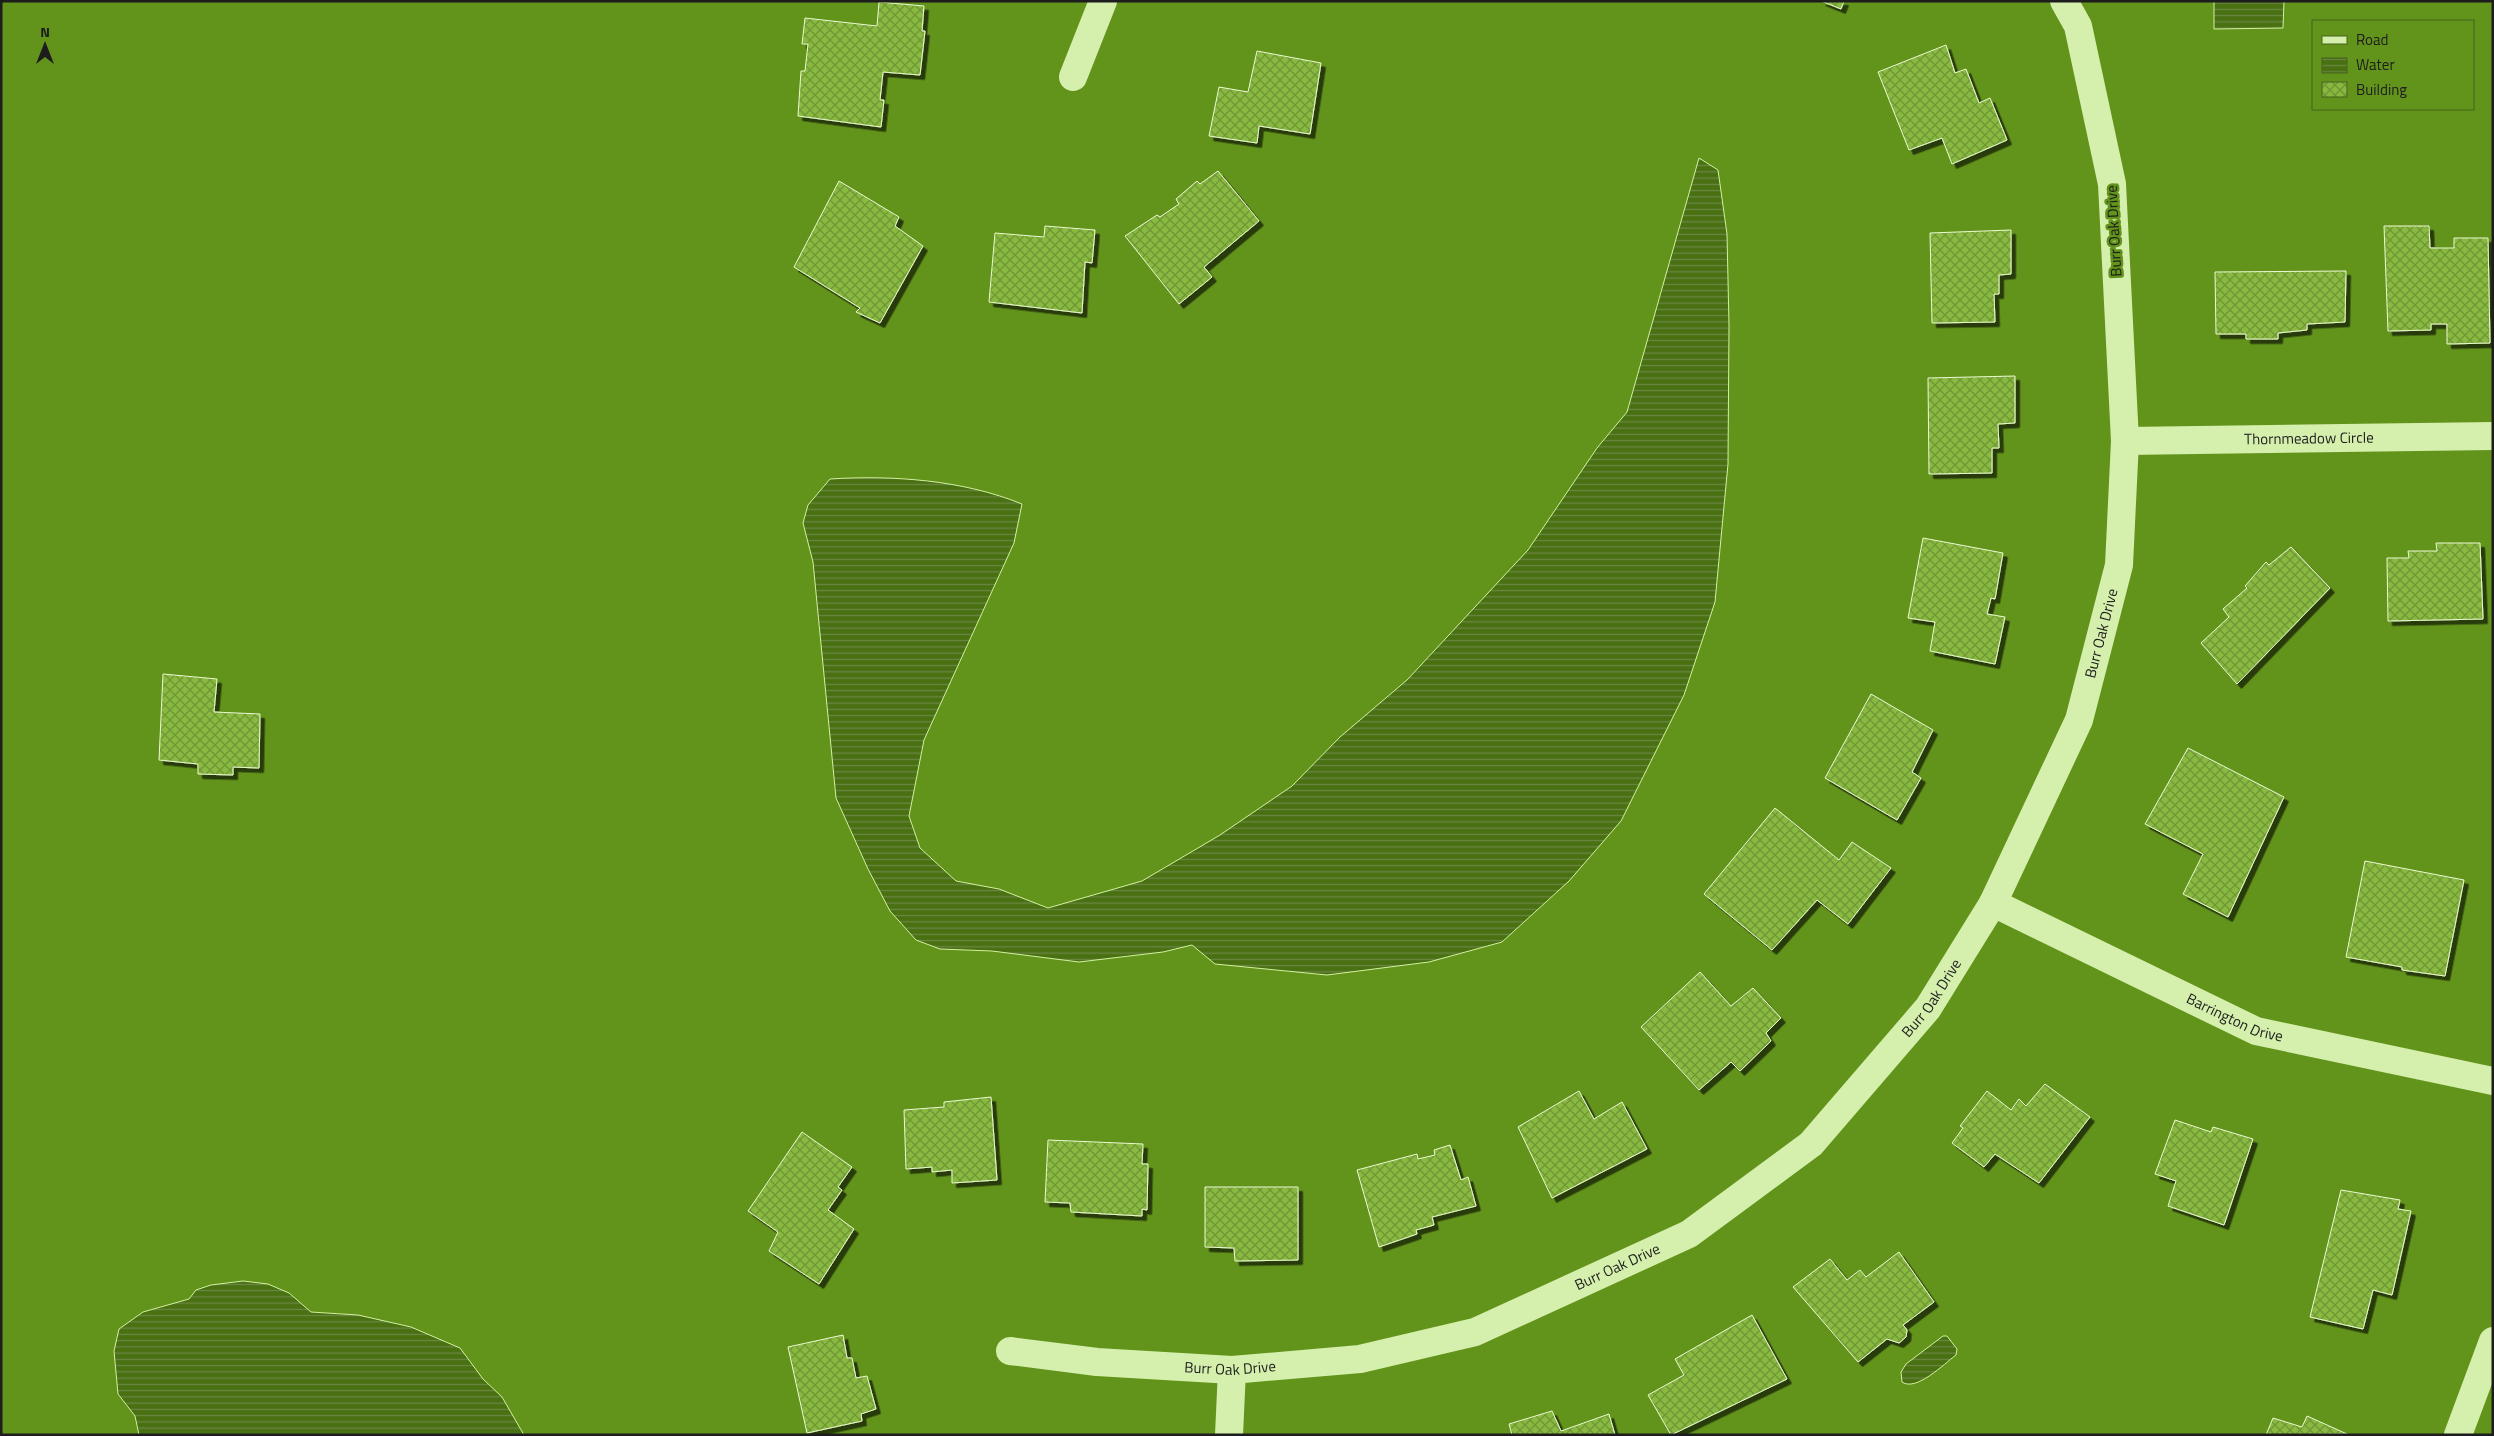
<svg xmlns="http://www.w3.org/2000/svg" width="2494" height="1436" font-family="'Titillium Web',sans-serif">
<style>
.water{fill:url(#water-rules);stroke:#d2f19f}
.building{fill:url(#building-cross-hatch);stroke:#ebfad2;filter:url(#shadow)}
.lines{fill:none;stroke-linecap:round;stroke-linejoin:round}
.minor{stroke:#d5efac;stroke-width:28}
.labels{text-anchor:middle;stroke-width:5;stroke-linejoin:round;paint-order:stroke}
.street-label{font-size:15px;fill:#1d1d1d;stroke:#62931b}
</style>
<defs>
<pattern id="water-rules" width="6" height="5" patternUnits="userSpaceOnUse" patternTransform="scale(1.25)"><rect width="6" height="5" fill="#497112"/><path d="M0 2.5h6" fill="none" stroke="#6b8745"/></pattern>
<pattern id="building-cross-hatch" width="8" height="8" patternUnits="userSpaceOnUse" patternTransform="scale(1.25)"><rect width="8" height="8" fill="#88b93f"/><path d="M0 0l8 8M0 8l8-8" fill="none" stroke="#6f9634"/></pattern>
<filter id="shadow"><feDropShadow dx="4.5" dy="4.5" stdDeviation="0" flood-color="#0009"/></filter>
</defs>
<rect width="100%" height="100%" fill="#62931b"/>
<path class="water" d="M 2214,1 L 2284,1 L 2283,28 L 2214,29 Z
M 1699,158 L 1718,170 L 1727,234 L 1729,325 L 1728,464 L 1715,602 L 1684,695 L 1621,821 L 1569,881 L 1502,942 L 1429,962 L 1327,975 L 1215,964 L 1192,945 L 1163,952 L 1079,962 L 992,951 L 940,949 L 916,940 L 890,911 L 868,869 L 836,798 L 813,562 L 803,523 L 808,505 L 830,479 C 893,475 963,480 1022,504 L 1014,543 L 924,740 L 909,816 L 920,848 L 956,881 L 999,889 L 1048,908 L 1142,881 L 1220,835 L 1292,786 L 1340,737 L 1407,680 L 1528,550 L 1597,448 L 1627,412 Z
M 243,1281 L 268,1284 L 289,1293 L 311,1312 L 358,1315 L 411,1327 L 460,1348 L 483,1379 L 502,1397 L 524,1435 L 139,1435 L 135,1416 L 118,1394 L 114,1351 L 119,1329 L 143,1312 L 189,1299 L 196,1290 L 211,1285 Z
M 1943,1336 L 1947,1336 L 1957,1349 L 1956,1355 C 1944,1364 1916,1392 1902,1382 L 1901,1372 L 1906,1364 Z"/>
<path class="building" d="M 1821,1 L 1844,1 L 1841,9 Z
M 879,2 L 924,6 L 922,31 L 925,31 L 920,75 L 883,72 L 880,100 L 884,100 L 881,127 L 798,116 L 801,71 L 805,71 L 808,44 L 802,44 L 805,18 L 877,26 Z
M 1946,45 L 1955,73 L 1966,69 L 1979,103 L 1990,98 L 2007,140 L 1952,164 L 1942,138 L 1909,150 L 1878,72 Z
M 1257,51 L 1321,63 L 1310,134 L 1259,126 L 1257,143 L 1209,136 L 1219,87 L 1248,92 Z
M 1218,171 L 1259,221 L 1204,267 L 1212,277 L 1179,304 L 1125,236 L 1157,215 L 1160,217 L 1179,204 L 1176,199 L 1197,181 L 1200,184 Z
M 839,181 L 899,217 L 895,226 L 923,246 L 880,323 L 856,312 L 860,308 L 794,267 Z
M 1045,226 L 1095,230 L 1092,263 L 1085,262 L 1082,313 L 989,302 L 995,233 L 1044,237 Z
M 2384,226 L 2429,226 L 2430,248 L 2454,248 L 2454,238 L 2488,238 L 2490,343 L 2447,344 L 2447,324 L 2431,324 L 2431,330 L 2388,331 Z
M 2011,230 L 2011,274 L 1999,275 L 1999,294 L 1994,294 L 1995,322 L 1932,323 L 1930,233 Z
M 2346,271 L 2345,322 L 2307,324 L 2307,330 L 2278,333 L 2278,339 L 2246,339 L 2246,334 L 2216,334 L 2215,272 Z
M 2015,376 L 2015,423 L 1998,424 L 1999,448 L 1992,448 L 1992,473 L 1929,474 L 1928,378 Z
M 1923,538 L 2003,553 L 1995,599 L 1991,598 L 1987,614 L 2005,617 L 1995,664 L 1930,651 L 1935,622 L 1908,618 Z
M 2436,543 L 2480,543 L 2483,619 L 2388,621 L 2387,558 L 2409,558 L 2408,551 L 2437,551 Z
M 2291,547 L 2330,588 L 2237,684 L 2201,643 L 2229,617 L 2223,609 L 2247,588 L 2245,586 L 2266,562 L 2269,565 Z
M 163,674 L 217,679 L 214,712 L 260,714 L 259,768 L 233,767 L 233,775 L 198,774 L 198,764 L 159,760 Z
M 1871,694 L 1933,730 L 1912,772 L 1921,778 L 1897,820 L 1825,778 Z
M 2188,748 L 2284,797 L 2228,917 L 2183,894 L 2203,854 L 2145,824 Z
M 1775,808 L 1839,860 L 1852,842 L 1891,868 L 1848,924 L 1817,900 L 1772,950 L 1704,894 Z
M 2365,861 L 2464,880 L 2445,976 L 2402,970 L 2402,967 L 2346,957 Z
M 1700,972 L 1731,1006 L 1753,988 L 1781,1018 L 1766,1033 L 1771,1041 L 1740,1071 L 1731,1062 L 1699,1090 L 1641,1027 Z
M 2045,1084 L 2090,1117 L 2039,1183 L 1995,1154 L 1984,1167 L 1952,1143 L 1963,1128 L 1960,1126 L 1987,1091 L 2011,1110 L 2019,1099 L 2026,1106 Z
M 1579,1091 L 1594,1119 L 1622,1102 L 1647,1149 L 1552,1198 L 1518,1127 Z
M 991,1097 L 997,1180 L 952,1183 L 952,1170 L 932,1172 L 932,1167 L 906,1169 L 904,1110 L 944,1107 L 944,1102 Z
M 2175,1120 L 2211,1132 L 2213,1127 L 2253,1139 L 2224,1225 L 2168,1206 L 2176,1181 L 2155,1174 Z
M 802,1132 L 852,1167 L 838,1187 L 842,1190 L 828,1210 L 854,1229 L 819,1284 L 769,1251 L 778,1232 L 748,1211 Z
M 1048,1140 L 1143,1144 L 1142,1164 L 1148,1164 L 1147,1210 L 1142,1209 L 1142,1216 L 1071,1212 L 1070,1203 L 1045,1202 Z
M 1450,1145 L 1461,1180 L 1468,1177 L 1476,1206 L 1432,1217 L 1434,1225 L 1416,1230 L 1417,1234 L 1379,1247 L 1357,1170 L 1417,1154 L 1418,1159 L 1435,1155 L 1434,1150 Z
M 1205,1187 L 1298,1187 L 1298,1260 L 1235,1261 L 1234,1248 L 1205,1247 Z
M 2341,1190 L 2400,1200 L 2398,1209 L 2411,1211 L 2392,1295 L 2373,1290 L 2363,1329 L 2310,1317 Z
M 1899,1252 L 1934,1302 L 1903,1325 L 1907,1330 L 1906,1337 L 1899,1343 L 1887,1339 L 1858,1362 L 1793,1287 L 1830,1259 L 1847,1280 L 1860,1270 L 1866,1277 Z
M 1752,1315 L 1787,1379 L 1671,1435 L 1648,1395 L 1684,1375 L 1675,1359 Z
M 843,1335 L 847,1358 L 852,1358 L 856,1378 L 867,1376 L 876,1409 L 861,1414 L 862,1421 L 807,1433 L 788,1347 Z
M 1552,1411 L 1561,1431 L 1609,1414 L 1615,1435 L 1512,1435 L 1509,1424 Z
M 2307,1416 L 2347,1434 L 2266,1435 L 2273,1418 L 2302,1427 Z"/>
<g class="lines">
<g class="minor">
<path d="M 1073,77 L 1103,1"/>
<path id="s1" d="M 2125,441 L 2493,436"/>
<path id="s2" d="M 1993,903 L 2256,1031 L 2493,1081"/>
<path id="s3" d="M 1010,1351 L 1097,1362 L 1232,1370 L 1360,1359 L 1475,1332 L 1689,1234 L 1811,1144 L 1928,1008 L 1993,903 L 2079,720 L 2119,565 L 2125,441 L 2112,184 L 2078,26 L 2064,1"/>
<path d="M 1229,1435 L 1232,1370"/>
<path d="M 2458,1435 L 2493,1341"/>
</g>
</g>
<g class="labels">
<g class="street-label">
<text transform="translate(2114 231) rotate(-93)" y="5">Burr Oak Drive</text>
<text dy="5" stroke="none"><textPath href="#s1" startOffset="184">Thornmeadow Circle</textPath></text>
<text dy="5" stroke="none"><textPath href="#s3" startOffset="1451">Burr Oak Drive</textPath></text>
<text dy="5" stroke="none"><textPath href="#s3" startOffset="1046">Burr Oak Drive</textPath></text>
<text dy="5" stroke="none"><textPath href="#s2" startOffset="268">Barrington Drive</textPath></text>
<text dy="5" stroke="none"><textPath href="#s3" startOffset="626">Burr Oak Drive</textPath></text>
<text dy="5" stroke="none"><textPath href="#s3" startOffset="221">Burr Oak Drive</textPath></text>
</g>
</g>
<rect width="2494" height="1436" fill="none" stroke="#1d1d1d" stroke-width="5"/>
<rect x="2312" y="20" width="162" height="90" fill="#62931b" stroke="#46641c"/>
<rect x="2322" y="36" width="25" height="8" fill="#d5efac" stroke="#46641c"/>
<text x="2356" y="45" font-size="15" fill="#1d1d1d">Road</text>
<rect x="2322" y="58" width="25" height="15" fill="url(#water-rules)" stroke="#46641c"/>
<text x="2356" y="70" font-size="15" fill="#1d1d1d">Water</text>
<rect x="2322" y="82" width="25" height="15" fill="url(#building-cross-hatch)" stroke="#46641c"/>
<text x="2356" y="95" font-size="15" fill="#1d1d1d">Building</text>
<g transform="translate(45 45)" stroke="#62931b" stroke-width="4" paint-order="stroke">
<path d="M0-4L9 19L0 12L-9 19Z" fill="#1d1d1d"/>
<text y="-8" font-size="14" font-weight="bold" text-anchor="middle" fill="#1d1d1d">N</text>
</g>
</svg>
